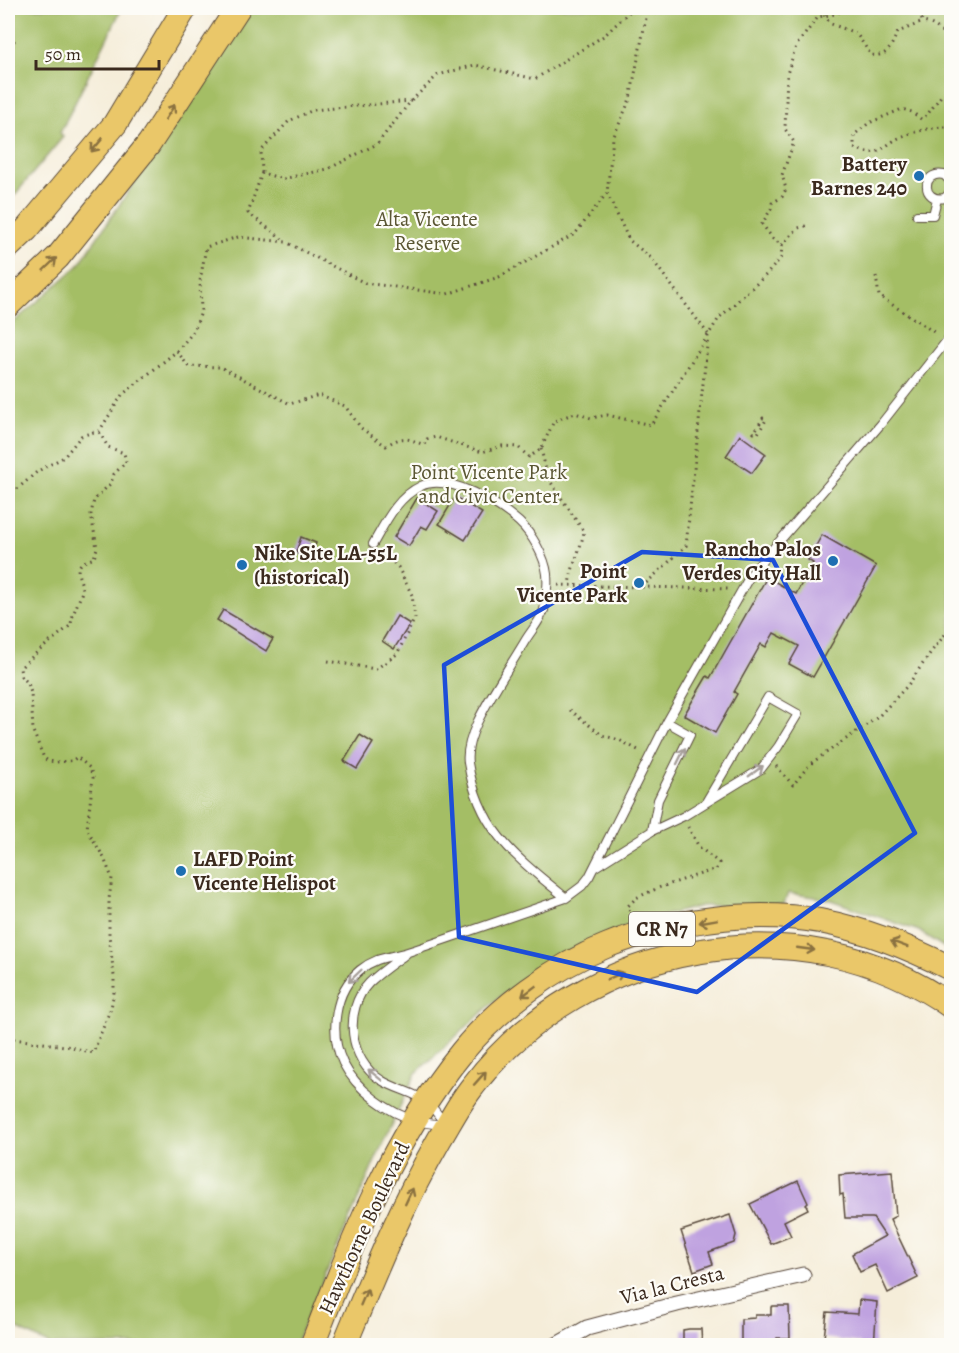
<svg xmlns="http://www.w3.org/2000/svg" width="959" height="1353" font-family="Alegreya,serif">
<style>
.green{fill:#a4be65;stroke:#707442;stroke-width:1.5}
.building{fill:#bfa2e0}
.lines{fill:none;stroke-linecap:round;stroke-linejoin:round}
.lane-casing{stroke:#57473a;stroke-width:10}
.street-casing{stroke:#57473a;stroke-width:17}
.primary-casing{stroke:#57473a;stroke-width:26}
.path{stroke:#57473a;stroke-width:3;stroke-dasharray:1.5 4.5;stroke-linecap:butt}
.lane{stroke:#fff;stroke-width:8}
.street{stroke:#fff;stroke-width:15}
.primary{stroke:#eac769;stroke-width:24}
.oneway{stroke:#8a7140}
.oneway2{stroke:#a79f9a}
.marked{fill:none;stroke:#1d4ed8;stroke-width:4.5;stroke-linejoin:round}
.poi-dot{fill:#1f6fb2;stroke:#fdfcf7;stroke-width:2}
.labels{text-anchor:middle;stroke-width:4.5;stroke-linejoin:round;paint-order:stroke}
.shield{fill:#fdfcf7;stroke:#75695f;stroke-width:1.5}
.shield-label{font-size:20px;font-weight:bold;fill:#3b2a1e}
.poi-label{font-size:21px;font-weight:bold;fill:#3b2a1e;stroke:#fdfcf7;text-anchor:end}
.park-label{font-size:21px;fill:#5a5633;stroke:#fdfcf7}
.street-label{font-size:21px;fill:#3b2a1e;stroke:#fdfcf7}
</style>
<rect width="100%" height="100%" fill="#fdfcf7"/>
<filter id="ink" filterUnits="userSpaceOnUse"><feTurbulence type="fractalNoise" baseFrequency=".0167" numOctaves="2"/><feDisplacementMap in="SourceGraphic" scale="12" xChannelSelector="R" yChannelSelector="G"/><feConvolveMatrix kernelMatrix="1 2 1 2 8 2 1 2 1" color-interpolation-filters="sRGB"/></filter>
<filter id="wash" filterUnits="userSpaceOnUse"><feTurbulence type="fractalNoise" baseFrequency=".008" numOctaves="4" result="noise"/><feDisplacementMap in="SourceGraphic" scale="24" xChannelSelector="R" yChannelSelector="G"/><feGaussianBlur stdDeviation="1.35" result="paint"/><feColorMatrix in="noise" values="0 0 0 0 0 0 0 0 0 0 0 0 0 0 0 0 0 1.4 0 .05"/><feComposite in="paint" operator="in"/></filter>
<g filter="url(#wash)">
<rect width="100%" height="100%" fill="#f5edd9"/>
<path class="green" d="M 8,8 L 122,8 L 60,133 L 63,137 L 8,203 Z
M 253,8 L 951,8 L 951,952 L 919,931 L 828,899 L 788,893 L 784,904 L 701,906 L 632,924 L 563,954 L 497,999 L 416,1073 L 385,1138 L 295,1345 L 50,1345 L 8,1324 L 8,327 L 78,266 Z"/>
<g id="blocks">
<path class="building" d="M 740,435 L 766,454 L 752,473 L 726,456 Z
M 455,497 L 482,513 L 465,540 L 439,524 Z
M 417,498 L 438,511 L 427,529 L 421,526 L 409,546 L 394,537 Z
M 822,535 L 876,566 L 813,677 L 789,664 L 799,646 L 774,633 L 766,647 L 761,644 L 734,692 L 737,694 L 715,733 L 684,715 L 707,676 L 710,678 L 767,577 L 796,594 L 813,563 L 808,560 Z
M 301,537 L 316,543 L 311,558 L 296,552 Z
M 223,610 L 273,639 L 266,651 L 217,620 Z
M 397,616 L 410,624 L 394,649 L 382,641 Z
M 360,735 L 373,743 L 357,769 L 344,761 Z
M 892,1171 L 896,1216 L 890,1219 L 918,1278 L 888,1293 L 875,1265 L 860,1272 L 852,1254 L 885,1236 L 873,1218 L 845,1218 L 843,1194 L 840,1195 L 839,1175 Z
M 798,1181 L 808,1203 L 806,1205 L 808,1209 L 784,1221 L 791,1236 L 771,1244 L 750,1204 Z
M 730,1215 L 736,1235 L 734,1243 L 709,1252 L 713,1264 L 694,1271 L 681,1231 Z
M 859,1300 L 877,1302 L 874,1346 L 859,1346 L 860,1343 L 824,1338 L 827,1312 L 858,1314 Z
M 773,1306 L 789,1306 L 790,1338 L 777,1338 L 777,1344 L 741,1344 L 741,1319 L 755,1318 L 755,1315 L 771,1315 L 771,1307 Z
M 689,1329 L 701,1329 L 702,1346 L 683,1346 L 683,1330 Z"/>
</g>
</g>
<g filter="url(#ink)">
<use href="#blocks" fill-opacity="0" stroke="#57473a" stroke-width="1.5"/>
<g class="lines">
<defs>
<path id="lane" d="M 952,183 L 944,175 C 921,170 921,203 945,198 L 952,190
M 917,215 L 933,215 L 937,199
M 373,544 C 385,523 397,497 421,486 C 449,473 499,504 519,522 C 532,534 545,557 547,574 C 548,586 547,598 544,610 C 540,621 531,631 525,641 C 509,668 490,695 477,723 C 472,734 466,750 468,763 C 479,831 516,857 566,898
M 652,831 L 684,816 L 761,769 L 778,747 L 798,714 L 768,697 L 706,802
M 595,867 L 652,831 L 658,800 L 690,735 L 667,722
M 406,954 C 394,963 380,972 369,983 C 343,1010 349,1061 381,1080 C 395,1089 414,1092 427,1102 C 434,1108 439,1117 445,1123
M 444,1125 C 435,1124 425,1123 417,1121 C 388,1113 356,1089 343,1063 C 329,1034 334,991 360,970 C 379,955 392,958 414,950 C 465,933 516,915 566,898 L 582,886 L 589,877 L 667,722 L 751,574 L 881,424 L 952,334"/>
<path id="street" d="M 555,1346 L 587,1328 L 677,1304 L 803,1275"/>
<path id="primary" d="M 8,247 L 27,229 L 115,124 L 185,8
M 8,305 L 58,257 L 149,144 L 238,8
M 312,1346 C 350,1246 393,1136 462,1052 C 497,1009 555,966 606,946 C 670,920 753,909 820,921 C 867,930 909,947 952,969
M 344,1346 C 373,1276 401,1206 439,1140 C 450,1122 460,1102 473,1086 C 583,941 802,899 952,1007"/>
</defs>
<use href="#lane" class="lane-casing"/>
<use href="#street" class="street-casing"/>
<use href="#primary" class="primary-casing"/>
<path class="path" d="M 916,8 L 923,22 C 938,25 944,33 952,46
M 824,15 L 831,24 L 856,33 L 871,55 C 890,57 890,46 898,32 L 923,22
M 8,45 L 14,41 L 8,59
M 952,89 L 949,98 L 952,105
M 952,94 L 941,96 L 927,115 L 921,119 L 912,112 L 902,109 L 869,123 L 854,135 L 854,148 C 882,159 879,147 901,137 C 916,131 935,126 952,127
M 411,101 L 313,110 L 289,121 L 261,151 L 262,173 L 283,179 L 328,169 L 377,144 L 411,101 L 438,75 L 475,65 L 535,79 L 605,35 L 633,8
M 262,173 L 248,213 L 285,241
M 607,193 L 629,240 L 651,258 L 708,334
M 782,245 L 798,228 L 809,225
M 876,276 L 879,296 L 937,334
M 177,351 L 188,366 L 221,367 L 290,404 L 319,395 L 345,406 L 361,428 L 386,446 C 402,435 407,438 424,445 L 427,439 L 436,437 L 482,452 L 502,446 L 518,447 L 529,457 L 541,449 L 554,421 L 575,413 L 591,418 L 607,415 L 651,425 L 719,318 L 766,275 L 781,258 L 782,245 L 773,239 L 762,224 L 771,209 L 772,203 L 782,197 L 786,189 L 782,175 L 794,142 L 785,129 L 787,74 L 796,46 L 818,17 L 836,14 L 845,8
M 753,432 L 754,433 L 763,418 L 766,420 L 757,435
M 541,449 L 548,478 L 584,532 C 580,551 571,568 569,585
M 8,497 L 38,471 L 64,457 L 81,436 L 100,430 L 122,395 L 177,351 L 194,331 L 201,312 L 200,281 L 206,247 L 238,237 L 286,242 L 365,283 L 447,294 L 499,277 L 575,234 L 607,193 L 613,138 L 630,99 L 648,8
M 558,585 L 728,589
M 642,587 L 686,546 L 708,336
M 328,661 L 376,669 L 397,654 L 415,618 L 412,595 L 398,567 L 381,551
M 570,710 L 602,735 L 619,740 L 640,751
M 776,766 L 793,785 L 810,764 L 878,717 L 908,685 L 931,652 L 952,626
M 631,917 L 628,906 L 636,898 L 658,888 L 716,869 L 719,863 L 699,847 L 688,827
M 8,1041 L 14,1039 L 72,1047 L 93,1053 L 111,1008 L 114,992 L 114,976 L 109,935 L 109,899 L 112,878 L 104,858 L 87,829 L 93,778 L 90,768 L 77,757 L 72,761 L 56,762 L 48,761 L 44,758 L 33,731 L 31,693 L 28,683 L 21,676 L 20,668 L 35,654 L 71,625 C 72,612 83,595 82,588 C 82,580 74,572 81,564 C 84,561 90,560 94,558 L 97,548 L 91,514 L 94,500 L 111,483 L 114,474 L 126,462 L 124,453 L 108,447 L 98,430"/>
<use href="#lane" class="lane"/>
<use href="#street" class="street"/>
<use href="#primary" class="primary"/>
</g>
<defs><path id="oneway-shaft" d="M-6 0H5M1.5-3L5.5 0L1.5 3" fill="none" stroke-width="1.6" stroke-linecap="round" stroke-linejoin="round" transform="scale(1.5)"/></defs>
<g class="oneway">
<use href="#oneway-shaft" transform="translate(170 112) rotate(-57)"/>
<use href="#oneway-shaft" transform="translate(97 145) rotate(130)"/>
<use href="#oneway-shaft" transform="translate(50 264) rotate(-44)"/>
<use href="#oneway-shaft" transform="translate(708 921) rotate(170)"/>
<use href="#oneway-shaft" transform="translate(899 944) rotate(-160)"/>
<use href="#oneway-shaft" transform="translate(806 949) rotate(8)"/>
<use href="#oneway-shaft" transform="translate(615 976) rotate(-23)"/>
<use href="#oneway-shaft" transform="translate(529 991) rotate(143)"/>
<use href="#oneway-shaft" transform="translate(480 1078) rotate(-48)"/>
<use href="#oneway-shaft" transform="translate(409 1196) rotate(-65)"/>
<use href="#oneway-shaft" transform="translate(364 1297) rotate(-67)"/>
</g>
<g class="oneway2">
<use href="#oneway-shaft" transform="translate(681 756) rotate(-64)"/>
<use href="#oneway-shaft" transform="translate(756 771) rotate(-36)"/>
<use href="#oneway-shaft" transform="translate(355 976) rotate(136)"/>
<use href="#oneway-shaft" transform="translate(375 1075) rotate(-141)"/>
</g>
</g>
<path class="marked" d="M 642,552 L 773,560 L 915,833 L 697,992 L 459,937 L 444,665 Z"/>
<g class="poi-dot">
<circle cx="919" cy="176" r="6"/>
<circle cx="833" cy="561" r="6"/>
<circle cx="242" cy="565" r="6"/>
<circle cx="639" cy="583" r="6"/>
<circle cx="181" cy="871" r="6"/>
</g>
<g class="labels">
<rect class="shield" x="629" y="912" width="66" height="34" rx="4.5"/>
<g class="shield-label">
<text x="662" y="936">CR N7</text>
</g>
<g class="poi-label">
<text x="907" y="171">Battery<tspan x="907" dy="24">Barnes 240</tspan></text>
<text x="821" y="556">Rancho Palos<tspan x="821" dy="24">Verdes City Hall</tspan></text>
<text x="254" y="560" text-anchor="start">Nike Site LA-55L<tspan x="254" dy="24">(historical)</tspan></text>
<text x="627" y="578">Point<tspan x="627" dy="24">Vicente Park</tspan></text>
<text x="193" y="866" text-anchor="start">LAFD Point<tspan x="193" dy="24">Vicente Helispot</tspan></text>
</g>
<g class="park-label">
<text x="427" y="226">Alta Vicente<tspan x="427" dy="24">Reserve</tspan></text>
<text x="489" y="479">Point Vicente Park<tspan x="489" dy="24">and Civic Center</tspan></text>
</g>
<g class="street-label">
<text transform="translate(364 1228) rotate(-65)" y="7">Hawthorne Boulevard</text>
<text transform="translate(672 1285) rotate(-14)" y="7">Via la Cresta</text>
</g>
</g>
<rect width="959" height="1353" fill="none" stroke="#fdfcf7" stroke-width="30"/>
<path d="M36 60v9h123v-9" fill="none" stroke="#3b2a1e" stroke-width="3"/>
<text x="45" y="60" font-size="18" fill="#3b2a1e" stroke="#fdfcf7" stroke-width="4.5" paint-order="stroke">50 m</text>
</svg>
